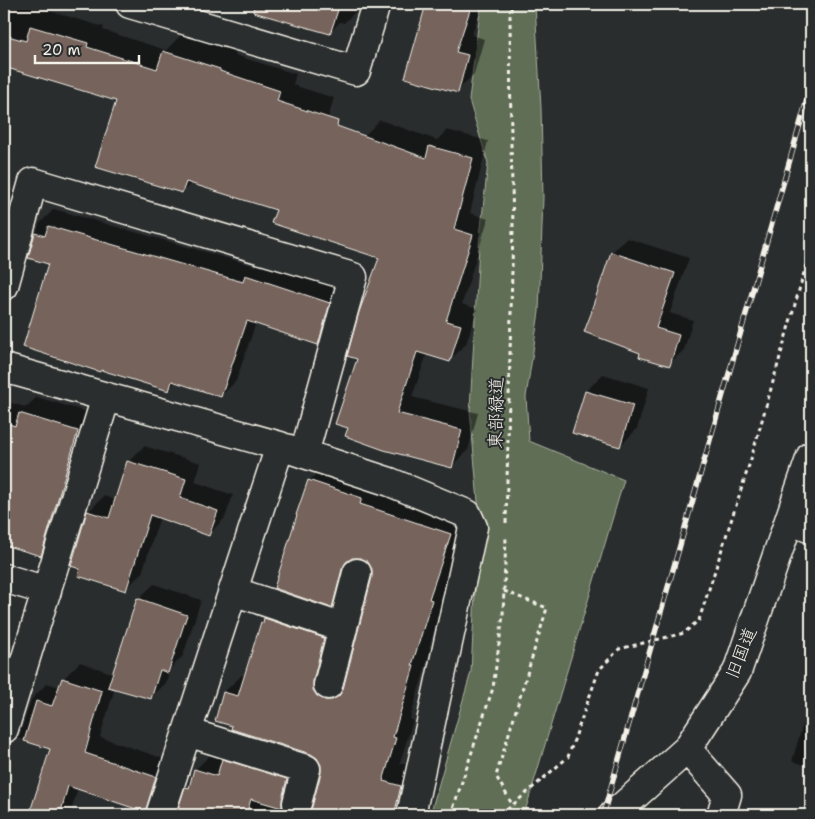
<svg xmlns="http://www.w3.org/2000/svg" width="815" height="819" font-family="'Shantell Sans','Klee One',sans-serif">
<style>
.green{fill:#606e56;stroke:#aab09f}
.shadow{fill:#0007}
.building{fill:#74635b;stroke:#f4f1e8}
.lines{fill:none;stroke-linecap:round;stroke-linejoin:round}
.minor-casing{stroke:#f4f1e8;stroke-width:31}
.path{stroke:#f4f1e8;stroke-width:3;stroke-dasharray:4 4;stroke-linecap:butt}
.minor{stroke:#2a2d2e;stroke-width:28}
.rail-casing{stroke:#f4f1e8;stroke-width:5.5}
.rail{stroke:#2a2d2e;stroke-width:4;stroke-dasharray:11;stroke-linecap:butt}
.labels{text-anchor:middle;stroke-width:4;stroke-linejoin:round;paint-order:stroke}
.street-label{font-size:18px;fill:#f4f1e8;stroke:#2a2d2e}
</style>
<rect width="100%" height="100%" fill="#2a2d2e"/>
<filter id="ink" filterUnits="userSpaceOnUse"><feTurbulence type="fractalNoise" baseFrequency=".02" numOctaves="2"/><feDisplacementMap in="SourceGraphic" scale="10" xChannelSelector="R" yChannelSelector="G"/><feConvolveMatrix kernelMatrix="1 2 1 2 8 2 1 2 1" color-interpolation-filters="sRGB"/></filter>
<g filter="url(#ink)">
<path class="green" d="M 482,4 L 535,4 L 541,108 L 543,197 L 539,312 L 526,397 L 529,441 L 624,480 L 524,815 L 430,815 L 471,672 L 479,513 L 470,410 L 479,246 L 488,163 L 469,100 L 479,19 Z"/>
<path class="shadow" d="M 4,4 L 26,4 L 104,27 L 103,30 L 166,50 L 181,35 L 236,52 L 235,55 L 296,74 L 293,85 L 334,98 L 314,165 L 364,136 L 380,120 L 437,140 L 447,130 L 488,141 L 470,213 L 488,219 L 462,304 L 477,309 L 466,344 L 449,361 L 427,354 L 412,397 L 478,413 L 468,450 L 452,466 L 350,427 L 358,358 L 380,257 L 277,209 L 192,183 L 182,192 L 118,100 L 8,67 L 4,71 Z
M 292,4 L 361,4 L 361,6 L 344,23 L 340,22 L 330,32 L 287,20 Z
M 426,4 L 482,4 L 472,35 L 484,39 L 474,74 L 457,91 Z
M 4,189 L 19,193 L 4,241 Z
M 54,209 L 255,266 L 261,260 L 344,287 L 333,328 L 318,343 L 256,323 L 236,381 L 221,396 L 177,381 L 169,389 L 49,263 L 30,257 L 39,224 Z
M 627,238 L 689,258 L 670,313 L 693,320 L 684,350 L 669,364 L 642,353 L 592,310 L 612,252 Z
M 603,374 L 649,388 L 637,429 L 620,446 L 586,391 Z
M 37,397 L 94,414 L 57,538 L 40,555 L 4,543 L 4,508 L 17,467 L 4,463 L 4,401 L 26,407 Z
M 144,446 L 201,463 L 195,482 L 233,495 L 225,518 L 209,534 L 160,517 L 142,573 L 126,589 L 88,512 L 104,496 L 116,500 L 128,462 Z
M 327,463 L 468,516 L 446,581 L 449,582 L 429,648 L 431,648 L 410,719 L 413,720 L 400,763 L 418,768 L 406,815 L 177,815 L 186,788 L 192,783 L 195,770 L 213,752 L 304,762 L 311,801 L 315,801 L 322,773 L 322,764 L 318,757 L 311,753 L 233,725 L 224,692 L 242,675 L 246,676 L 262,623 L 283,601 L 341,620 L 335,679 L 343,683 L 346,683 L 373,577 L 373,569 L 369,561 L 358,557 L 349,589 L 332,606 L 309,481 Z
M 154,584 L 201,600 L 183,656 L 170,669 L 166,683 L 150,698 L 115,688 L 100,737 L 171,761 L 161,794 L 145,810 L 78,788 L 70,815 L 22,815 L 33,805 L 52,748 L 18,738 L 20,734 L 31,700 L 47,683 L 60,687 L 63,679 L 80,662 L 114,674 L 138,599 Z
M 4,646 L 20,651 L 4,714 Z
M 811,676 L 811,767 L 792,761 L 809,704 L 803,702 Z"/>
<path class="building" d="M 254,4 L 340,4 L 330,34 L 253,12 Z
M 426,4 L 472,4 L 456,52 L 468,55 L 458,93 L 405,78 Z
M 30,26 L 88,43 L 87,47 L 157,69 L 163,51 L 220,69 L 220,71 L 280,91 L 277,101 L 338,121 L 337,126 L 426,158 L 429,146 L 473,158 L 454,229 L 473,235 L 446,321 L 461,325 L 450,362 L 417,352 L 397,413 L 462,430 L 452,468 L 384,450 L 345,436 L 348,428 L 335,424 L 357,359 L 347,356 L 359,312 L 379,258 L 271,223 L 276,210 L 186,182 L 182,193 L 95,167 L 116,101 L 4,67 L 4,35 L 26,41 Z
M 48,226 L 243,282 L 245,275 L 330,303 L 318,345 L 247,321 L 221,397 L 172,381 L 169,391 L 101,370 L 100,372 L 23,347 L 48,264 L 28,258 L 35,233 L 45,236 Z
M 611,252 L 675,273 L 656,328 L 679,335 L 670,366 L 639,357 L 640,353 L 584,332 L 592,311 L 591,311 Z
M 585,391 L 633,405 L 620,447 L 572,433 Z
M 19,413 L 78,431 L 41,556 L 4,545 L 4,422 L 15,426 Z
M 127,461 L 186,479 L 180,498 L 218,511 L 209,536 L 150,515 L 126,591 L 78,576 L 80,569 L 71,566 L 87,511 L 109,518 Z
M 308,480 L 362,498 L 360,504 L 451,534 L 429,599 L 432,600 L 412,665 L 414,666 L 393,737 L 396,738 L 383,781 L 401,786 L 394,815 L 306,815 L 308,814 L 312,807 L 321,773 L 321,765 L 317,758 L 311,754 L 231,729 L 232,726 L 215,721 L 223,692 L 238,696 L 261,622 L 263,623 L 264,618 L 324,638 L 313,681 L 313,690 L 317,696 L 325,700 L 332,700 L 339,696 L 343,689 L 372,577 L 372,569 L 368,562 L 360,558 L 352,558 L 346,562 L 342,569 L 332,608 L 274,588 L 297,515 L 296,515 Z
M 137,598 L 187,615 L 168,673 L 160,670 L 151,699 L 108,687 Z
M 62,678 L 102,691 L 85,753 L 156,777 L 145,812 L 68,786 L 60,815 L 29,815 L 50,749 L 24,741 L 36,701 L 52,706 Z
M 222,759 L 287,779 L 282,799 L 282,808 L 251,799 L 248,809 L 253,810 L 252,815 L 176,815 L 185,787 L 189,788 L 194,769 L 217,776 Z"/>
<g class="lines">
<defs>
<path id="minor" d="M 130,4 L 356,71 L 376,4
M 4,286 L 33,182 L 353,277 L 304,454
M 4,368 L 280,446 L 160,815
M 286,448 L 390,482 L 467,514 L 473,527 L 411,815
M 789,520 L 811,529
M 4,578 L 47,591
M 233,591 L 343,628
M 328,685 L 357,573
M 4,729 L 106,397
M 187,732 L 306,769 L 297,803
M 687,749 L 727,795 L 721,815
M 613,815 L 687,749 L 737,672 L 811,456"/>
</defs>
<use href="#minor" class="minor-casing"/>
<path class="path" d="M 506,523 L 513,227 L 511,144 L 510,16 L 512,4
M 504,591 L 547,608 L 496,776 L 513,806
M 451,815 L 493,688 L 503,615 L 506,537
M 501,815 L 568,757 L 599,670 L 619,649 L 684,633 L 699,620 L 751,459 L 811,248"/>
<use href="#minor" class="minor"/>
<defs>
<path id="rail" d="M 603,815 L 811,86"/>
</defs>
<use href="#rail" class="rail-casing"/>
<use href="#rail" class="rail"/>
</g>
</g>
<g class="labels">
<g class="street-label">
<text transform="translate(496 413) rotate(-89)" y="6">東部緑道</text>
<text transform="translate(741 653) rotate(-68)" y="6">旧国道</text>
</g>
</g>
<rect width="815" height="819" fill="none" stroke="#2a2d2e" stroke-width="20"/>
<rect x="10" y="10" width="795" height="799" fill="none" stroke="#f4f1e8" stroke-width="2" filter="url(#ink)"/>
<path d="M35 55v8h104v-8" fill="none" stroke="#f4f1e8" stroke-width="2.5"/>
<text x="42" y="55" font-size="15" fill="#f4f1e8" stroke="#2a2d2e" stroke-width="4" paint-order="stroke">20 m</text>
</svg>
